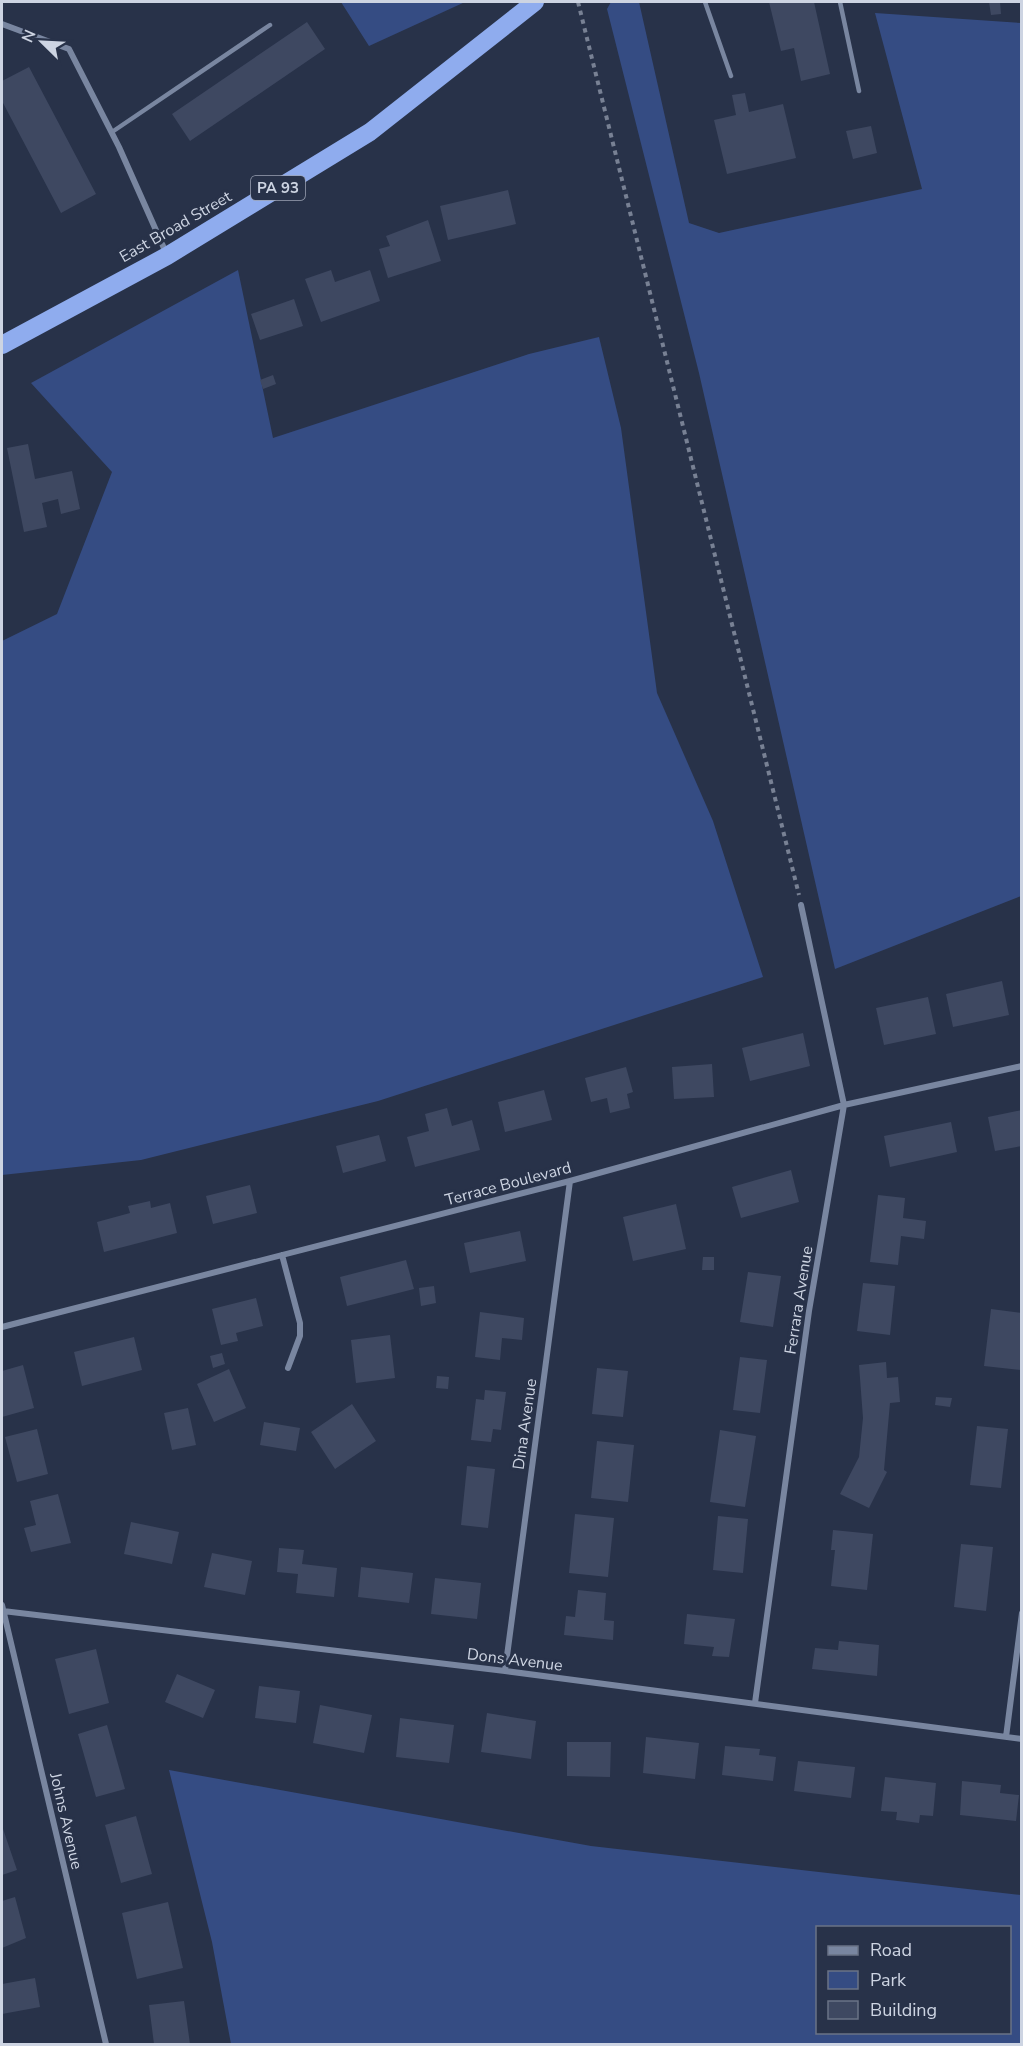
<svg xmlns="http://www.w3.org/2000/svg" width="1023" height="2046" font-family="'Nunito Sans',sans-serif">
<style>
.green{fill:#354c83;fill-rule:evenodd}
.building{fill:#3e4861}
.lines{fill:none;stroke-linecap:round;stroke-linejoin:round}
.path{stroke:#788194;stroke-width:4;stroke-dasharray:4.5 4.5;stroke-linecap:butt}
.lane{stroke:#7986a0;stroke-width:4.5}
.street{stroke:#7986a0;stroke-width:6}
.highway{stroke:#8facee;stroke-width:18}
.labels{text-anchor:middle;stroke-width:6;stroke-linejoin:round;paint-order:stroke}
.shield{fill:#283249;stroke:#9ca3b4;stroke-width:1.5}
.shield-label{font-size:15px;font-weight:bold;fill:#cdd4e2}
.street-label{font-size:16px;fill:#cdd4e2;stroke:#283249}
</style>
<rect width="100%" height="100%" fill="#283249"/>
<path class="green" d="M 341,2 L 465,2 L 369,46 Z
M 611,2 L 639,2 L 689,223 L 719,233 L 922,189 L 875,13 L 1021,23 L 1021,896 L 835,969 L 699,373 L 607,9 Z
M 238,270 L 273,438 L 529,354 L 599,337 L 621,428 L 657,693 L 713,821 L 763,977 L 378,1101 L 141,1160 L 2,1175 L 2,641 L 57,614 L 112,472 L 31,383 Z
M 169,1770 L 591,1846 L 1021,1895 L 1021,2044 L 231,2044 L 212,1942 ZM 818,1928 L 1010,1928 L 1010,2032 L 818,2032 Z"/>
<path class="building" d="M 769,2 L 814,2 L 830,74 L 801,81 L 794,48 L 781,51 Z
M 989,2 L 1000,2 L 1001,14 L 991,15 Z
M 307,22 L 325,49 L 190,141 L 172,114 Z
M 29,67 L 96,194 L 61,213 L 2,101 L 2,81 Z
M 745,93 L 749,112 L 783,104 L 796,158 L 727,174 L 714,120 L 736,115 L 732,95 Z
M 871,126 L 877,153 L 853,159 L 846,131 Z
M 508,190 L 516,224 L 448,240 L 440,206 Z
M 428,220 L 441,261 L 388,278 L 379,249 L 390,246 L 386,236 Z
M 331,270 L 335,282 L 370,270 L 380,301 L 321,322 L 305,279 Z
M 294,299 L 303,326 L 260,340 L 251,314 Z
M 273,375 L 276,384 L 263,389 L 260,380 Z
M 28,444 L 35,479 L 72,471 L 80,509 L 61,514 L 58,499 L 42,503 L 47,527 L 24,532 L 7,448 Z
M 1002,981 L 1009,1015 L 953,1027 L 946,994 Z
M 928,997 L 936,1034 L 884,1045 L 876,1008 Z
M 803,1033 L 810,1066 L 750,1081 L 742,1048 Z
M 712,1064 L 714,1097 L 674,1099 L 672,1067 Z
M 626,1067 L 633,1092 L 627,1094 L 630,1108 L 610,1113 L 607,1098 L 591,1102 L 585,1078 Z
M 544,1090 L 552,1120 L 505,1132 L 498,1102 Z
M 447,1108 L 452,1126 L 472,1120 L 480,1150 L 415,1167 L 407,1137 L 429,1131 L 425,1114 Z
M 1022,1110 L 1022,1146 L 995,1151 L 988,1117 Z
M 951,1122 L 957,1152 L 890,1167 L 884,1136 Z
M 379,1135 L 386,1161 L 343,1173 L 336,1146 Z
M 791,1170 L 799,1202 L 741,1218 L 732,1187 Z
M 250,1185 L 257,1213 L 213,1224 L 206,1196 Z
M 878,1195 L 905,1198 L 903,1218 L 926,1221 L 924,1239 L 901,1236 L 898,1265 L 870,1262 Z
M 150,1201 L 151,1208 L 170,1203 L 177,1233 L 104,1252 L 97,1222 L 130,1213 L 128,1206 Z
M 676,1204 L 686,1249 L 633,1261 L 623,1217 Z
M 520,1231 L 526,1261 L 470,1273 L 464,1243 Z
M 703,1257 L 714,1257 L 714,1270 L 702,1270 Z
M 406,1260 L 414,1289 L 347,1306 L 340,1277 Z
M 748,1272 L 781,1276 L 773,1327 L 740,1322 Z
M 863,1283 L 895,1286 L 890,1335 L 857,1331 Z
M 434,1286 L 436,1303 L 421,1306 L 419,1288 Z
M 256,1298 L 263,1326 L 236,1333 L 238,1341 L 221,1345 L 212,1309 Z
M 991,1309 L 1022,1313 L 1021,1370 L 984,1366 Z
M 480,1312 L 524,1318 L 522,1340 L 502,1338 L 500,1360 L 475,1357 Z
M 390,1335 L 395,1378 L 356,1383 L 351,1340 Z
M 134,1337 L 142,1370 L 82,1386 L 74,1352 Z
M 222,1353 L 225,1364 L 213,1368 L 210,1356 Z
M 740,1357 L 767,1360 L 760,1413 L 733,1410 Z
M 886,1362 L 887,1378 L 898,1377 L 900,1402 L 890,1403 L 884,1470 L 887,1472 L 869,1508 L 840,1494 L 859,1457 L 863,1418 L 859,1365 Z
M 23,1365 L 34,1408 L 2,1417 L 2,1371 Z
M 597,1368 L 628,1371 L 623,1417 L 592,1414 Z
M 229,1369 L 246,1408 L 214,1422 L 197,1384 Z
M 437,1376 L 449,1377 L 448,1389 L 436,1388 Z
M 485,1390 L 506,1392 L 501,1430 L 493,1429 L 491,1442 L 471,1440 L 476,1399 L 484,1400 Z
M 936,1397 L 952,1398 L 950,1407 L 935,1405 Z
M 352,1404 L 376,1441 L 335,1469 L 311,1432 Z
M 188,1408 L 196,1445 L 172,1450 L 164,1413 Z
M 264,1422 L 300,1428 L 296,1451 L 260,1445 Z
M 977,1426 L 1008,1429 L 1001,1488 L 970,1485 Z
M 37,1429 L 48,1474 L 17,1482 L 5,1437 Z
M 720,1430 L 756,1436 L 745,1507 L 710,1502 Z
M 597,1441 L 634,1445 L 628,1502 L 591,1498 Z
M 467,1466 L 495,1469 L 488,1528 L 461,1525 Z
M 58,1494 L 71,1543 L 31,1552 L 24,1528 L 36,1525 L 30,1501 Z
M 575,1514 L 614,1518 L 608,1577 L 569,1573 Z
M 718,1516 L 748,1519 L 743,1573 L 713,1570 Z
M 131,1522 L 179,1532 L 172,1564 L 124,1554 Z
M 833,1530 L 873,1534 L 867,1590 L 831,1586 L 835,1550 L 831,1550 Z
M 961,1544 L 993,1547 L 986,1611 L 954,1607 Z
M 279,1548 L 304,1550 L 302,1564 L 337,1568 L 334,1597 L 296,1593 L 298,1574 L 277,1572 Z
M 212,1553 L 252,1561 L 245,1595 L 204,1587 Z
M 361,1567 L 413,1573 L 409,1603 L 358,1597 Z
M 435,1578 L 481,1583 L 477,1619 L 431,1614 Z
M 578,1590 L 606,1593 L 604,1620 L 614,1621 L 613,1640 L 564,1635 L 566,1616 L 575,1617 Z
M 687,1614 L 735,1619 L 729,1657 L 712,1656 L 714,1647 L 684,1644 Z
M 839,1641 L 879,1645 L 877,1676 L 812,1669 L 815,1648 L 838,1650 Z
M 96,1649 L 109,1703 L 69,1714 L 55,1659 Z
M 177,1674 L 215,1690 L 203,1718 L 165,1702 Z
M 259,1686 L 300,1691 L 296,1723 L 255,1718 Z
M 320,1705 L 372,1715 L 364,1753 L 313,1743 Z
M 487,1713 L 536,1721 L 531,1759 L 481,1752 Z
M 400,1718 L 454,1725 L 449,1763 L 396,1757 Z
M 107,1725 L 125,1789 L 96,1797 L 78,1734 Z
M 646,1737 L 699,1743 L 695,1779 L 643,1773 Z
M 567,1742 L 611,1742 L 610,1777 L 567,1776 Z
M 725,1746 L 760,1749 L 759,1755 L 776,1757 L 773,1781 L 722,1775 Z
M 798,1761 L 855,1767 L 851,1798 L 794,1791 Z
M 885,1777 L 936,1783 L 933,1816 L 920,1815 L 919,1823 L 896,1820 L 897,1812 L 881,1811 Z
M 962,1781 L 1001,1785 L 1000,1793 L 1019,1795 L 1016,1821 L 960,1815 Z
M 136,1816 L 152,1874 L 121,1883 L 105,1825 Z
M 2,1826 L 17,1870 L 2,1875 Z
M 15,1897 L 26,1938 L 2,1948 L 2,1901 Z
M 168,1902 L 183,1968 L 137,1979 L 122,1913 Z
M 35,1978 L 40,2007 L 2,2014 L 2,1984 Z
M 184,2001 L 190,2044 L 154,2044 L 149,2005 Z"/>
<g class="lines">
<path class="path" d="M 578,2 L 799,895"/>
<path class="lane" d="M 705,2 L 731,76
M 840,2 L 859,91
M 112,132 L 270,25"/>
<path class="street" d="M 2,24 L 69,49 L 119,147 L 167,255
M 282,1255 L 300,1323 L 300,1336 L 288,1368
M 2,1327 L 570,1181 L 844,1105 L 1022,1066
M 2,1605 L 106,2044
M 3,1611 L 505,1671 L 1022,1739
M 505,1671 L 570,1181
M 755,1703 L 809,1311 L 844,1105 L 801,905
M 1006,1737 L 1022,1613"/>
<path class="highway" d="M 2,345 L 167,256 L 370,132 L 535,2"/>
</g>
<g class="labels">
<rect class="shield" x="251" y="176" width="54" height="24" rx="4.5"/>
<g class="shield-label">
<text x="278" y="193">PA 93</text>
</g>
<g class="street-label">
<text transform="translate(175 226) rotate(-30)" y="6">East Broad Street</text>
<text transform="translate(508 1183) rotate(-15)" y="6">Terrace Boulevard</text>
<text transform="translate(798 1300) rotate(-81)" y="6">Ferrara Avenue</text>
<text transform="translate(524 1424) rotate(-82)" y="6">Dina Avenue</text>
<text transform="translate(515 1659) rotate(7)" y="6">Dons Avenue</text>
<text transform="translate(67 1821) rotate(77)" y="6">Johns Avenue</text>
</g>
</g>
<rect width="1023" height="2046" fill="none" stroke="#cdd4e2" stroke-width="6"/>
<rect x="816" y="1926" width="195" height="108" fill="#283249" stroke="#6a7386" stroke-width="1.5"/>
<rect x="828" y="1946" width="30" height="9" fill="#7986a0" stroke="#6a7386" stroke-width="1.5"/>
<text x="870" y="1956" font-size="18" fill="#cdd4e2">Road</text>
<rect x="828" y="1971" width="30" height="18" fill="#354c83" stroke="#6a7386" stroke-width="1.5"/>
<text x="870" y="1986" font-size="18" fill="#cdd4e2">Park</text>
<rect x="828" y="2001" width="30" height="18" fill="#3e4861" stroke="#6a7386" stroke-width="1.5"/>
<text x="870" y="2016" font-size="18" fill="#cdd4e2">Building</text>
<g transform="translate(42 42) rotate(294)" stroke="#283249" stroke-width="4.5" paint-order="stroke">
<path d="M0-4.5L10 22L0 15L-10 22Z" fill="#cdd4e2"/>
<text y="-9" font-size="16" font-weight="bold" text-anchor="middle" fill="#cdd4e2">N</text>
</g>
</svg>
